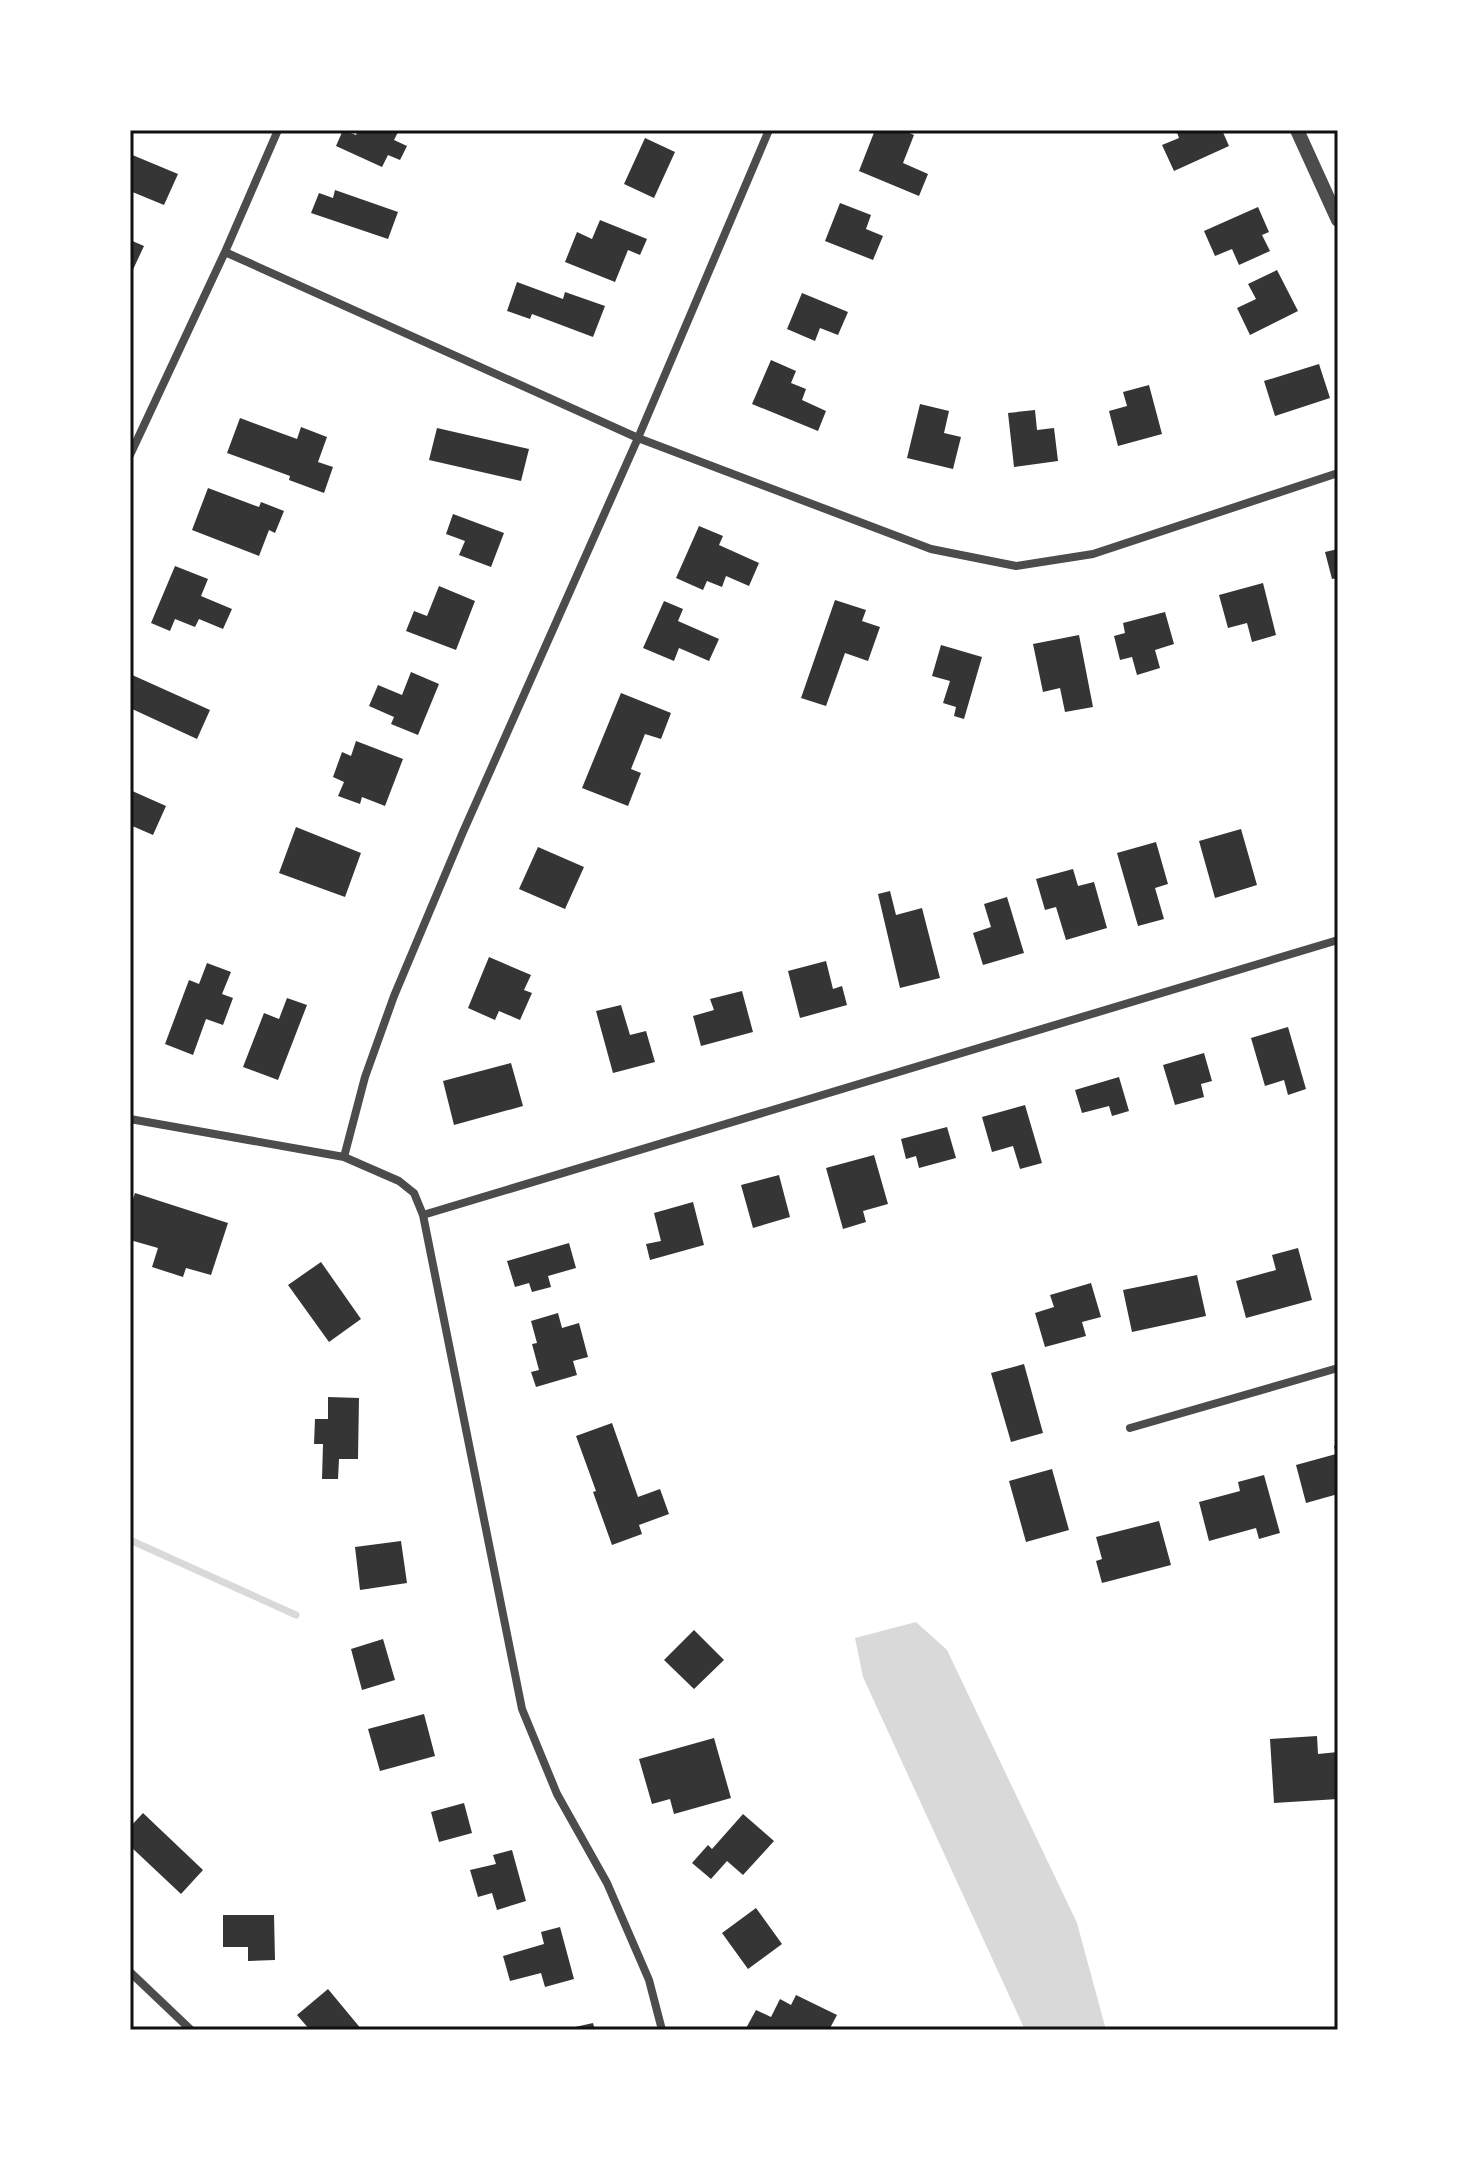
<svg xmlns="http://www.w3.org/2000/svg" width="1468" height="2160" font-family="Literata,serif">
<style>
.water{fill:#d9d9d9}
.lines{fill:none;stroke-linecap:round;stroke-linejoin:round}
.stream{stroke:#d9d9d9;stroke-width:7}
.building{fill:#353535}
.minor{stroke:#4c4c4c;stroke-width:8}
.tertiary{stroke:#4c4c4c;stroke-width:14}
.neatline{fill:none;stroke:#111;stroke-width:3}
</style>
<rect width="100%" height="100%" fill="#fff"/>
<path class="water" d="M 916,1622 L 947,1650 L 1077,1923 L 1106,2030 L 1025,2030 L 863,1677 L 855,1638 Z"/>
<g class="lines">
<path class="stream" d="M 130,1540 L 296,1615"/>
</g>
<path class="building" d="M 343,130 L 356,135 L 358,130 L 399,130 L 394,140 L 407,146 L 400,160 L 388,155 L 382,167 L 336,146 Z
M 875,130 L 903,130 L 914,135 L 903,163 L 928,174 L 919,196 L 859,171 Z
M 1176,130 L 1222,130 L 1229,146 L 1174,171 L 1162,145 L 1179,138 Z
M 645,138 L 675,152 L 654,198 L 624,184 Z
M 130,154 L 178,174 L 164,205 L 130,191 Z
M 335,190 L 398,212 L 388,239 L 311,213 L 319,193 L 333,198 Z
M 840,203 L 871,215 L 866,229 L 883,236 L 873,260 L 825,241 Z
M 1258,207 L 1269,232 L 1262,235 L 1270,251 L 1239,265 L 1232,249 L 1215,256 L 1204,231 Z
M 600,220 L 647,239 L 640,255 L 628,250 L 615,282 L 565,262 L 577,232 L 592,239 Z
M 130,240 L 144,246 L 130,276 Z
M 1277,270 L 1298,311 L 1250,335 L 1237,308 L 1256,299 L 1248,284 Z
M 517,282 L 563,299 L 565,292 L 605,306 L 593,337 L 532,314 L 530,319 L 507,311 Z
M 802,293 L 848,312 L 838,335 L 820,328 L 815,341 L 787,329 Z
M 771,360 L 796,371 L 791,383 L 806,389 L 802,400 L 826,411 L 818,431 L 752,404 Z
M 1319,364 L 1330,398 L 1275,416 L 1264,381 Z
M 1149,385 L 1162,434 L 1118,446 L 1109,411 L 1127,406 L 1123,392 Z
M 920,404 L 949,411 L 944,433 L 961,437 L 953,469 L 907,458 Z
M 1035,410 L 1037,430 L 1054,428 L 1058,461 L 1014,467 L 1008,413 Z
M 240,418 L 297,439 L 301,427 L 327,437 L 318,462 L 333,467 L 324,493 L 289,480 L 290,476 L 227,453 Z
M 437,428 L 529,449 L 521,481 L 429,460 Z
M 208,488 L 259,507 L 261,502 L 284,511 L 275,533 L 269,530 L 259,556 L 192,530 Z
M 453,514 L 504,533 L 491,567 L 459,555 L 465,541 L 446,534 Z
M 699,526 L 723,536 L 719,545 L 759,563 L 749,586 L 726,576 L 722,587 L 707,581 L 703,590 L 676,578 Z
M 1338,549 L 1338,578 L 1332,579 L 1325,552 Z
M 175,566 L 208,579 L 201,596 L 232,609 L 223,629 L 199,619 L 195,627 L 175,619 L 170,631 L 151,623 Z
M 1263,583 L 1276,635 L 1252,642 L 1247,623 L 1228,628 L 1219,595 Z
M 439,586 L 475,601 L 456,650 L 406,631 L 414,611 L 427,616 Z
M 835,600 L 866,610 L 862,621 L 880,627 L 868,661 L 845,653 L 826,706 L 801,698 Z
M 664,601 L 683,609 L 678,621 L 719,639 L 709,661 L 679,648 L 674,661 L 643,648 Z
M 1165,612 L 1174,644 L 1155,650 L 1160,668 L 1137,675 L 1132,657 L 1120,660 L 1114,636 L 1125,633 L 1123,623 Z
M 1079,635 L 1093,707 L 1065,712 L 1060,688 L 1043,692 L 1033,644 Z
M 941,645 L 982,657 L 964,719 L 954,716 L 956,707 L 943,703 L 950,681 L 932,676 Z
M 411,672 L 439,684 L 418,735 L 391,724 L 394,717 L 369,706 L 378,685 L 402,695 Z
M 130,674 L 210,710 L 197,739 L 130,708 Z
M 621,693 L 671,713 L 661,739 L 645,734 L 631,769 L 641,773 L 628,806 L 582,788 Z
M 356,741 L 403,759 L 385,806 L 362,797 L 360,804 L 338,796 L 344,782 L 333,777 L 342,752 L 351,756 Z
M 130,790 L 166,806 L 153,835 L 130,825 Z
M 296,827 L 361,853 L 345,897 L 279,873 Z
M 1241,829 L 1257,885 L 1215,898 L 1199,841 Z
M 1156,842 L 1168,884 L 1155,888 L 1164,919 L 1138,926 L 1117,853 Z
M 538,847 L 584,867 L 565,909 L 519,889 Z
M 1073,869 L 1078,886 L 1094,882 L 1107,928 L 1066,940 L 1056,907 L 1045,910 L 1036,879 Z
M 890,891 L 896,915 L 922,908 L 940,978 L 900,988 L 878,894 Z
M 1007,897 L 1024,953 L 983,965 L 973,933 L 991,927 L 984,904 Z
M 489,957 L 531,975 L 524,990 L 532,993 L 520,1020 L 499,1011 L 495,1020 L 468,1008 Z
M 826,961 L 833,989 L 842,986 L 847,1005 L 800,1018 L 788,971 Z
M 207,963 L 231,972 L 222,994 L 233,998 L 223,1025 L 206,1019 L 193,1055 L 165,1044 L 189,980 L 199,984 Z
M 742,991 L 753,1032 L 701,1046 L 693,1016 L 714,1010 L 710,999 Z
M 287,998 L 307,1005 L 278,1080 L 243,1067 L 264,1013 L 279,1019 Z
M 621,1005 L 630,1035 L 646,1031 L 655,1062 L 613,1073 L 596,1011 Z
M 1288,1027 L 1306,1089 L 1288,1095 L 1284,1080 L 1265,1086 L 1251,1038 Z
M 1204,1053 L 1212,1081 L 1201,1084 L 1204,1097 L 1175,1105 L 1163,1065 Z
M 511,1063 L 523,1106 L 454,1125 L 443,1081 Z
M 1119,1077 L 1129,1111 L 1112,1116 L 1109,1106 L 1082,1113 L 1075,1090 Z
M 1025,1105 L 1042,1163 L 1020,1169 L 1013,1146 L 992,1152 L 982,1117 Z
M 947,1127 L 956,1158 L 919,1168 L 916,1156 L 906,1159 L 901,1139 Z
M 874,1155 L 888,1204 L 863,1211 L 866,1222 L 843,1229 L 826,1168 Z
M 779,1175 L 790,1217 L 753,1228 L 741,1185 Z
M 135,1193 L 228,1223 L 211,1275 L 186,1268 L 183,1277 L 152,1267 L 158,1248 L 130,1240 L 130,1208 Z
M 693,1202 L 704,1245 L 650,1260 L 646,1244 L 661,1241 L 654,1213 Z
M 569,1243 L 576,1268 L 548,1276 L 551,1287 L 532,1292 L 529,1283 L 515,1287 L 507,1261 Z
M 1298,1248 L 1312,1300 L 1246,1318 L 1236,1281 L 1276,1270 L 1272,1255 Z
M 321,1262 L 361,1319 L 329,1342 L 288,1285 Z
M 1197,1275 L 1206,1316 L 1132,1332 L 1123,1290 Z
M 1091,1283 L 1101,1317 L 1082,1322 L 1086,1336 L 1045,1347 L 1035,1313 L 1054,1307 L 1050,1295 Z
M 558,1313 L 562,1328 L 579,1323 L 588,1357 L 573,1361 L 577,1375 L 536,1387 L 531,1372 L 539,1370 L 532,1344 L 537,1343 L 531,1321 Z
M 1024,1364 L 1043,1433 L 1011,1442 L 991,1373 Z
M 328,1397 L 359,1398 L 358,1459 L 339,1459 L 338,1479 L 322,1479 L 323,1444 L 314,1444 L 315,1419 L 328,1419 Z
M 612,1423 L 638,1497 L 660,1489 L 669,1514 L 639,1525 L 642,1534 L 612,1545 L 593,1492 L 596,1491 L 576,1436 Z
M 1338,1445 L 1338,1494 L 1306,1503 L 1296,1465 L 1336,1454 L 1334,1446 Z
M 1052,1469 L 1069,1530 L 1026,1542 L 1009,1481 Z
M 1264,1475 L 1280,1533 L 1259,1539 L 1256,1528 L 1209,1541 L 1199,1502 L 1240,1491 L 1238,1482 Z
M 1159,1521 L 1171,1565 L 1102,1583 L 1096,1561 L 1102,1559 L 1096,1537 Z
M 401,1541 L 407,1583 L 360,1590 L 355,1547 Z
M 694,1630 L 724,1660 L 694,1689 L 664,1660 Z
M 383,1639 L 395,1680 L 362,1690 L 351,1649 Z
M 424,1714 L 435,1756 L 380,1771 L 368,1729 Z
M 1317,1736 L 1318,1754 L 1338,1752 L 1338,1799 L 1274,1803 L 1270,1739 Z
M 714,1738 L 731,1798 L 674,1814 L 670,1799 L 652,1804 L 639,1759 Z
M 464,1803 L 472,1833 L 439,1842 L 431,1812 Z
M 143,1813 L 203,1870 L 181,1894 L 130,1846 L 130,1827 Z
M 743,1814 L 774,1841 L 743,1875 L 727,1861 L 711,1879 L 692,1863 L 708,1845 L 712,1849 Z
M 512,1850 L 526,1901 L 497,1910 L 492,1893 L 478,1897 L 470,1870 L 496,1864 L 493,1855 Z
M 756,1908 L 782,1944 L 748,1969 L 722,1933 Z
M 223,1915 L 274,1915 L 275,1960 L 248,1961 L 248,1947 L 223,1947 Z
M 560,1927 L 574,1979 L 545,1987 L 541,1973 L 510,1981 L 503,1956 L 544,1944 L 541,1932 Z
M 328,1989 L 362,2030 L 310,2030 L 297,2015 Z
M 796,1995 L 837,2015 L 829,2030 L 745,2030 L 756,2010 L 771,2017 L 780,1999 L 791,2005 Z
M 593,2023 L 595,2030 L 566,2030 L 566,2029 Z"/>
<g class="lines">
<path class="minor" d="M 225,252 L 638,438 L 931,549 L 1016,566 L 1093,554 L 1338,473
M 130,455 L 225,252 L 278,130
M 130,1119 L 344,1157 L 399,1181 L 414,1193 L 423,1215 L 1338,940
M 344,1157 L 365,1077 L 394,996 L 463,832 L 638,438 L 769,130
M 423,1215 L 522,1709 L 557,1794 L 607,1883 L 649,1980 L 662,2030
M 1130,1428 L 1338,1368
M 130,1972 L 191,2030"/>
<path class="tertiary" d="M 1297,130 L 1338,220"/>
</g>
<rect width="1468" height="2160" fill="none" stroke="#ffffff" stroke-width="264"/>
<rect x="132" y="132" width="1204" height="1896" class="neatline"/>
</svg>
